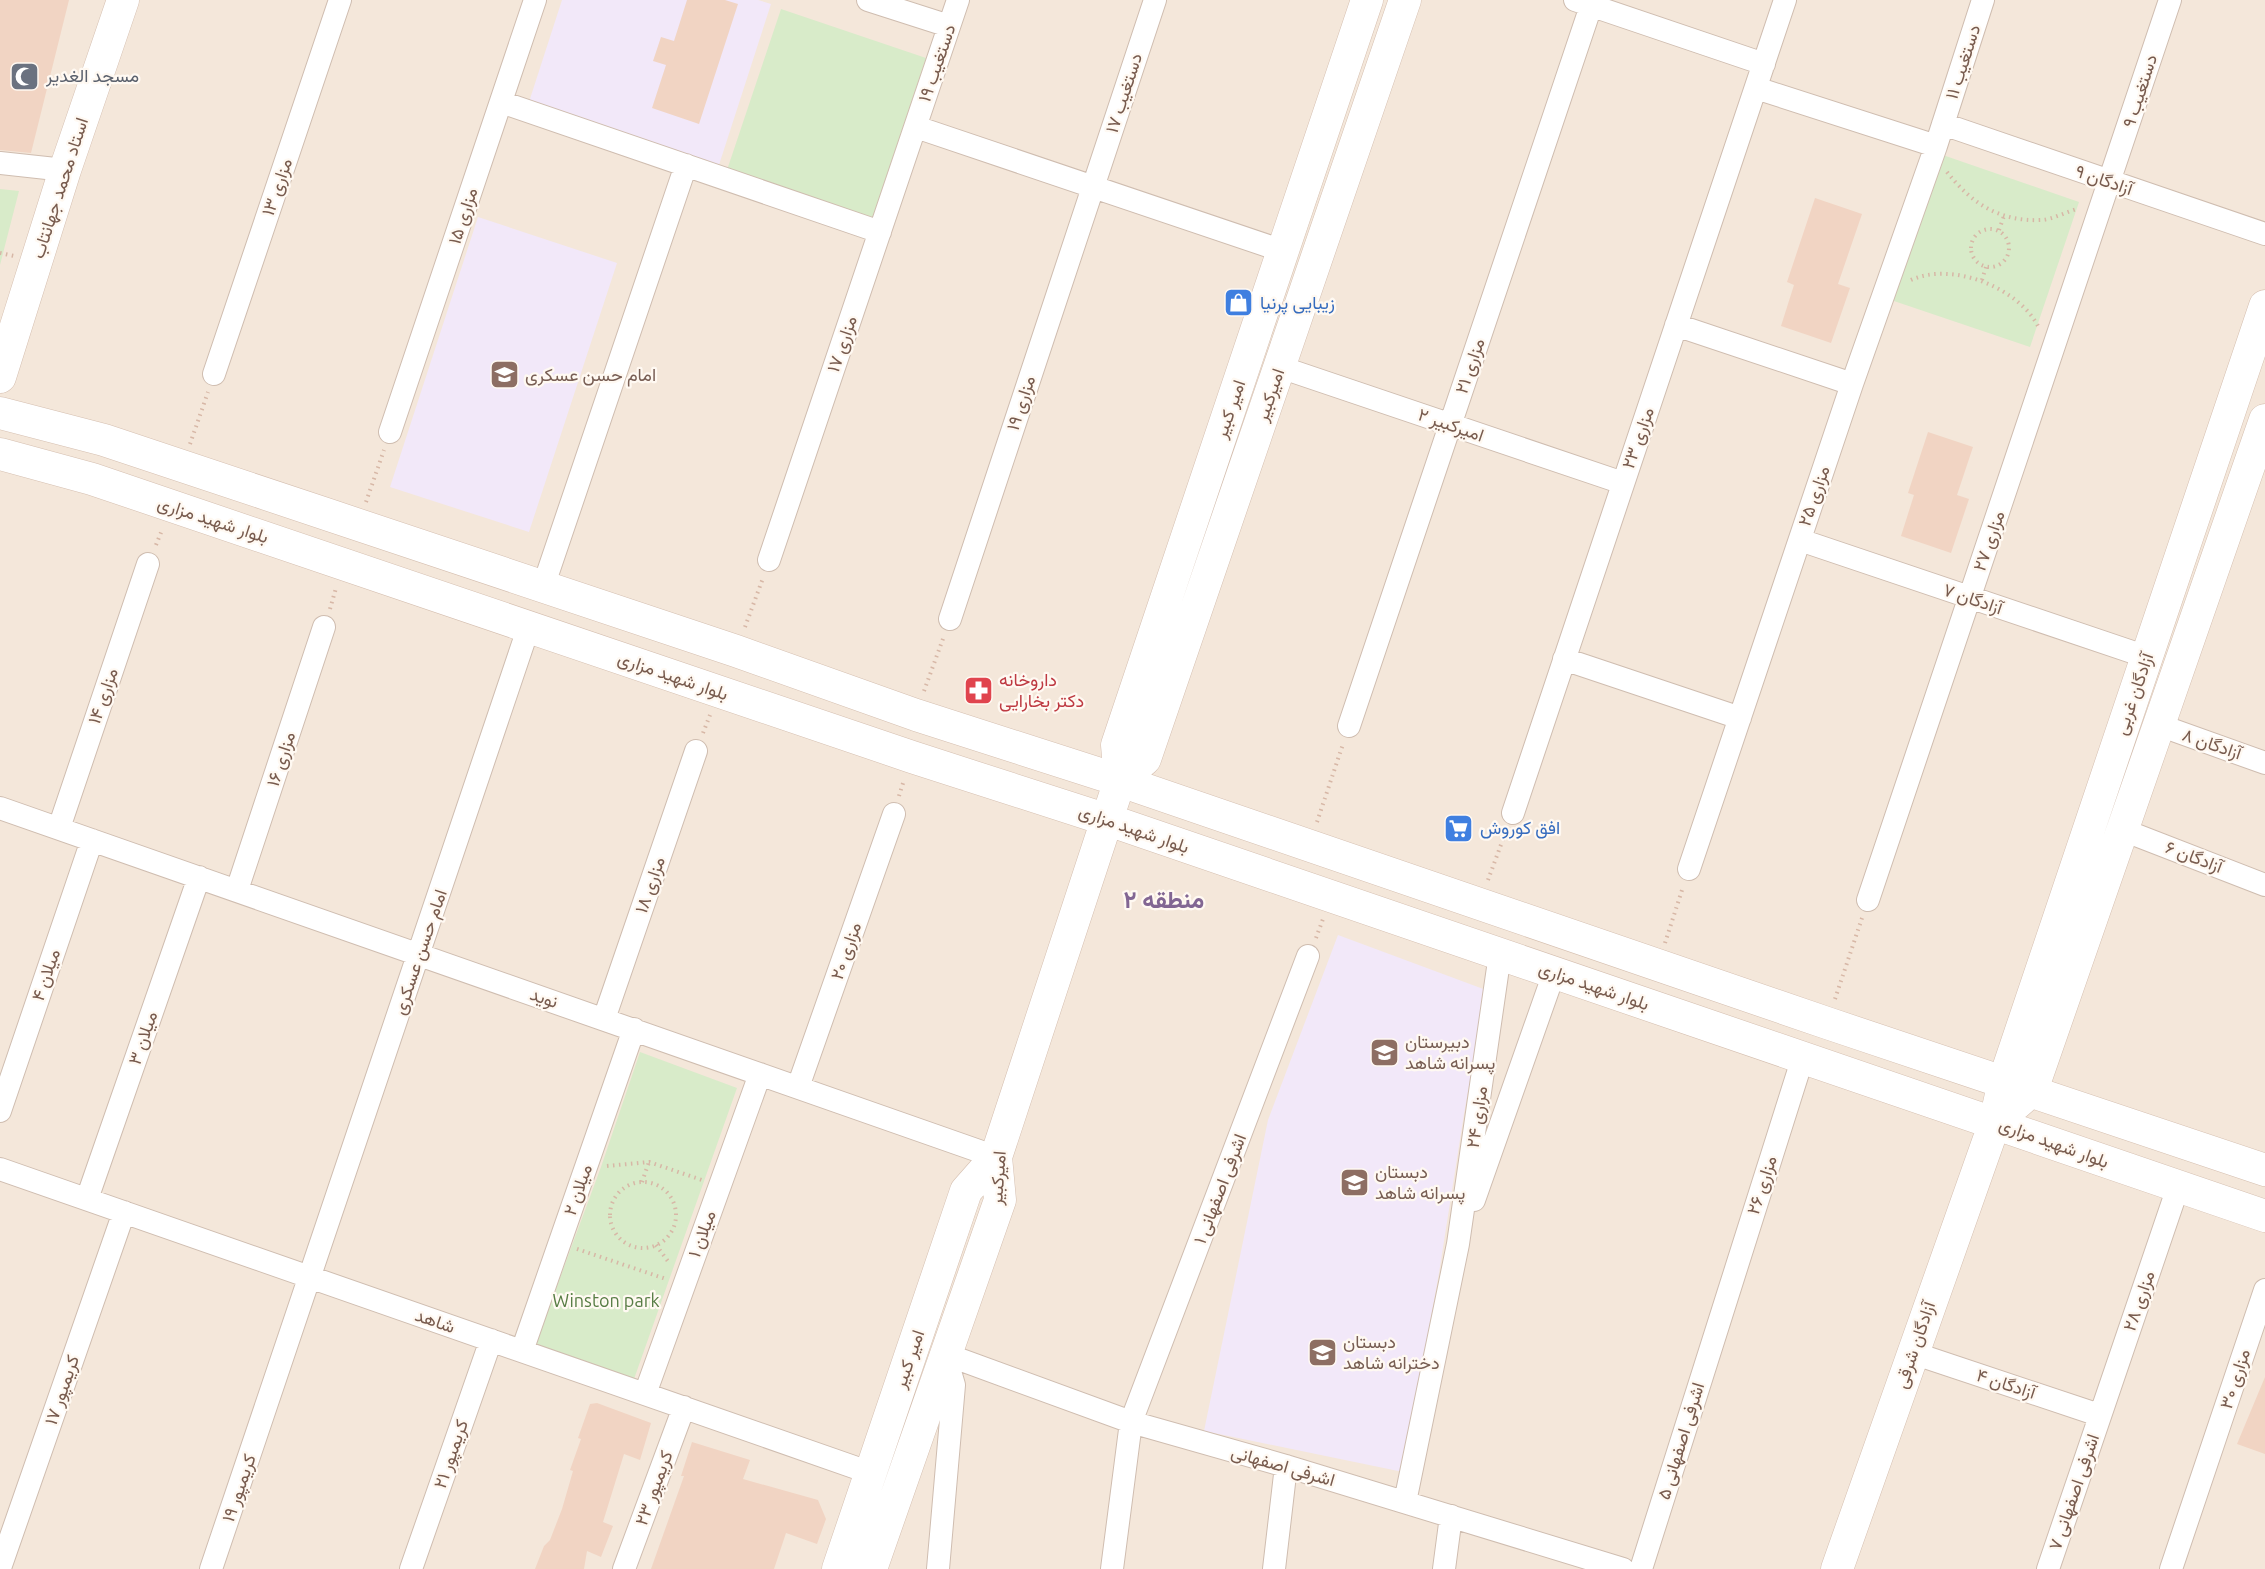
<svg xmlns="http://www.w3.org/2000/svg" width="2265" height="1569" font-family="Ubuntu,Vazirmatn,sans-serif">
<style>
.residential{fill:#f4e7da}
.education{fill:#f2e8f9}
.green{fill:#d8ebc9}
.building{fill:#f1d4c3}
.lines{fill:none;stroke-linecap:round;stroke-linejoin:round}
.street-casing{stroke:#cfbdb0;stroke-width:24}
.secondary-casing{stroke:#d5bfb0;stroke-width:33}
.path{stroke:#d7b7a6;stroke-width:4;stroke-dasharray:1.5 4.5;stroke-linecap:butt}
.street{stroke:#fff;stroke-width:22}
.secondary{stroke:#fff;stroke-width:32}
.labels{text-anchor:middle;stroke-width:4.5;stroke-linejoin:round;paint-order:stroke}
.street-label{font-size:18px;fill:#785b4e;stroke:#fff9f2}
.worship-label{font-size:18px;fill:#5b616d;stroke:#fff9f2;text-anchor:start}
.shop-label{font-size:18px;fill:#366cbe;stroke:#fff9f2;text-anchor:start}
.education-label{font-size:18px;fill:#785e54;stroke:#fff9f2;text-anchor:start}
.health-label{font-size:18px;fill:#be3a42;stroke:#fff9f2;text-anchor:start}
.park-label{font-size:18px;fill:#587d45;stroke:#fff9f2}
.district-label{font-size:24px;font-weight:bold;fill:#826693;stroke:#fff9f2}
</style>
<rect width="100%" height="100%" fill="#fcf5eb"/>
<path class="residential" d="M 0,0 L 2265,0 L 2265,1569 L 0,1569 Z"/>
<path class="education" d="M 562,0 L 758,0 L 771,4 L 718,168 L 528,105 Z
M 478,217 L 617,263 L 529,532 L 390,487 Z
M 1338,935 L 1486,990 L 1464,1114 L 1439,1273 L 1403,1472 L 1204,1431 L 1268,1120 Z"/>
<path class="green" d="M 781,9 L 926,58 L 872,220 L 727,170 Z
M 1937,153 L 2079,202 L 2030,347 L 1888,299 Z
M 0,189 L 19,191 L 0,265 Z
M 640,1052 L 737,1088 L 634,1379 L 535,1345 L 601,1167 Z"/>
<path class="building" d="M 0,0 L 69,0 L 31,153 L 0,150 Z
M 687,0 L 725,0 L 738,4 L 699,124 L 652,108 L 666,65 L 653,61 L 661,37 L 674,41 Z
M 1815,198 L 1862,214 L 1838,284 L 1850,288 L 1831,343 L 1781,326 L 1794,285 L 1787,282 Z
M 1928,432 L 1973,447 L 1957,495 L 1969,499 L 1951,553 L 1901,536 L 1914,495 L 1908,493 Z
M 2265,1377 L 2265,1454 L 2237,1444 Z
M 597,1403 L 651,1423 L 640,1460 L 624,1454 L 603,1522 L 613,1526 L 601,1557 L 587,1551 L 584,1569 L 535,1569 L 544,1546 L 550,1540 L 562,1509 L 573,1471 L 570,1470 L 581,1439 L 578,1438 L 590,1404 Z
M 692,1442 L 750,1460 L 743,1479 L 818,1500 L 826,1519 L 817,1544 L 786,1533 L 774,1569 L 651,1569 L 684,1476 L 681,1476 Z"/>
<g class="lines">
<defs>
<path id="street" d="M 868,0 L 949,26
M 1575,0 L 1764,64
M 1756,88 L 1936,146
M 501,102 L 880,232
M 1943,124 L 2265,234
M 916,127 L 1283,251
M 0,163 L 65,170
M 1676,325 L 1852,384
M 1280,367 L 1623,483
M 214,374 L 340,0
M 390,432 L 535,0
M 1800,540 L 2147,657
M 769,560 L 958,0
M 543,587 L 686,165
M 950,619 L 1155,0
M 1564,659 L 1740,718
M 2159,725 L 2265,763
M 1349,726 L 1593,0
M 0,808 L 996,1157
M 1513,813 L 1785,0
M 59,828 L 148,564
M 2123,830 L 2265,885
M 1689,869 L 1852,384 L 1936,146 L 1983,0
M 237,890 L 324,627
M 1868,900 L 2170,0
M 604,1019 L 696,751
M 798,1087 L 894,814
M 0,1111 L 92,840
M 0,1169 L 871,1473
M 87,1199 L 199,877
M 1474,1200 L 1554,973
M 522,1351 L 634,1029
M 1913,1353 L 2099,1415
M 945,1354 L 1131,1422 L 1286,1466 L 1623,1569
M 645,1394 L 760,1074
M 1405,1502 L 1458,1244 L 1500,954
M 0,1568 L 124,1212
M 211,1569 L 529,626
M 411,1569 L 491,1340
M 624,1569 L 684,1407
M 938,1569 L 954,1385 L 945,1354
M 1112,1569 L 1131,1422 L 1308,956
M 1274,1569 L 1286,1466
M 1444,1569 L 1451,1516
M 1641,1569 L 1803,1057
M 2048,1569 L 2178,1187
M 2171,1569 L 2265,1290"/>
<path id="secondary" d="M 0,377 L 65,170 L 123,0
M 0,413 L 104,440 L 329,515 L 736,651 L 916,715 L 1106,776 L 1827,1023 L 2265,1170
M 0,454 L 92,479 L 912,757 L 1123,825 L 2265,1216
M 1120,780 L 1145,759 L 1405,0
M 2016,1104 L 2032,1090 L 2265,420
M 838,1569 L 966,1191 L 996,1157
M 871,1569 L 1000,1200 L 996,1157 L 1120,780 L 1117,745 L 1367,0
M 1837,1569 L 1995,1122 L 2004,1081 L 2265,306"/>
</defs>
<use href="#street" class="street-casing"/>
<use href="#secondary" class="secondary-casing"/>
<path class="path" d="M 1947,172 C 1972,204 2000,222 2042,220 C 2053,219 2066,212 2077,209
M1971 248a19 19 0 1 1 38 0a19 19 0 1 1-38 0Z
M 1999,230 L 2004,216
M 0,253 L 14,256
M 1911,280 C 1952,261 2020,288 2039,328
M 1982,280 L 1986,267
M 190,444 L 208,392
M 366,502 L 384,450
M 156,545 L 162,530
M 330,609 L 336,588
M 745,627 L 763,578
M 924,691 L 944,636
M 703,733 L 710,715
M 899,796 L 904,780
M 1317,822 L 1343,744
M 1488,880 L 1506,831
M 1316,938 L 1323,919
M 1665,943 L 1683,887
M 1835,999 L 1862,918
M 607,1166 L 649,1162 L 702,1180
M610 1215a33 33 0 1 1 66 0a33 33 0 1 1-66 0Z
M 642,1182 L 649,1162
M 656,1245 L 670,1264
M 577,1249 L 666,1279"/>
<use href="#street" class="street"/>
<use href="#secondary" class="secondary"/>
</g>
<defs>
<symbol id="mosque-square" viewBox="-11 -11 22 22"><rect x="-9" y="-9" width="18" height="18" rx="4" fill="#6b7280" stroke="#fff9f2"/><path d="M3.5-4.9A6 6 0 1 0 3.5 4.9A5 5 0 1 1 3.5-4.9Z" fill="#fff"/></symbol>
<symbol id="shop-square" viewBox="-11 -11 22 22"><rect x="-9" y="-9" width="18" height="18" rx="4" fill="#3f7fe0" stroke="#fff9f2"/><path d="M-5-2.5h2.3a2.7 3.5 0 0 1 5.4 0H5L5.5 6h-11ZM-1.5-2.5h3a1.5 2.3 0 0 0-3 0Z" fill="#fff"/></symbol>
<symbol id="school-square" viewBox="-11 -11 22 22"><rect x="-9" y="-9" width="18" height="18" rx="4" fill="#8d6e63" stroke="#fff9f2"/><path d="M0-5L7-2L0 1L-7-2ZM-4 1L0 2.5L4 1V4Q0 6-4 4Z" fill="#fff"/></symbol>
<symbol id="pharmacy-square" viewBox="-11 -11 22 22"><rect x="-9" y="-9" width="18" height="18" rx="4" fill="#e0444e" stroke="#fff9f2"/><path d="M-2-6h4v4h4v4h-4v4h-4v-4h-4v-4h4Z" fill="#fff"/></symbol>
<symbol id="supermarket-square" viewBox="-11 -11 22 22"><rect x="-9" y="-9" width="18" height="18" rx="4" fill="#3f7fe0" stroke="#fff9f2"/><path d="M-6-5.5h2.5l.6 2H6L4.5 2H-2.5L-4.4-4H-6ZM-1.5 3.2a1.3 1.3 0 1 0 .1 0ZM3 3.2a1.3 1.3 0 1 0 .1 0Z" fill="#fff"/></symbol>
</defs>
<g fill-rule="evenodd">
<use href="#mosque-square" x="8" y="60" width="33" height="33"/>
<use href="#shop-square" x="1222" y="286" width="33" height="33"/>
<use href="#school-square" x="488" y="358" width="33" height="33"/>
<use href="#pharmacy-square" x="962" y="674" width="33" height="33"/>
<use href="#supermarket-square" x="1442" y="812" width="33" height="33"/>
<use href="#school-square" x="1368" y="1036" width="33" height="33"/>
<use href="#school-square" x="1338" y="1166" width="33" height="33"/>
<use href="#school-square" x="1306" y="1336" width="33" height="33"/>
</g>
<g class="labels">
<g class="street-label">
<text transform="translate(1963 62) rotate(-72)" y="6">دستغیب ۱۱</text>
<text transform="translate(937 63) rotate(-71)" y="6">دستغیب ۱۹</text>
<text transform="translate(2140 91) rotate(-72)" y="6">دستغیب ۹</text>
<text transform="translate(1124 93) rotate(-72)" y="6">دستغیب ۱۷</text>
<text transform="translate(2104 180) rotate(19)" y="6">آزادگان ۹</text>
<text transform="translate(277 187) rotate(-71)" y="6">مزاری ۱۳</text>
<text transform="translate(60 188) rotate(-72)" y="6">استاد محمد جهانتاب</text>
<text transform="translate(463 216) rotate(-72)" y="6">مزاری ۱۵</text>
<text transform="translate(842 344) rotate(-71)" y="6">مزاری ۱۷</text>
<text transform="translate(1470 366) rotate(-71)" y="6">مزاری ۲۱</text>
<text transform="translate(1270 395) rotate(-71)" y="6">امیرکبیر</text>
<text transform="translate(1021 403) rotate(-72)" y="6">مزاری ۱۹</text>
<text transform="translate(1230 409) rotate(-71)" y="6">امیر کبیر</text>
<text transform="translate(1451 425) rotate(19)" y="6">امیرکبیر ۲</text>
<text transform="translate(1638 438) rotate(-71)" y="6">مزاری ۲۳</text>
<text transform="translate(1814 496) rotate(-71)" y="6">مزاری ۲۵</text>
<text transform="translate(213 520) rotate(18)" y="6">بلوار شهید مزاری</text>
<text transform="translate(1989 541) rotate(-71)" y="6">مزاری ۲۷</text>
<text transform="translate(1973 599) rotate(19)" y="6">آزادگان ۷</text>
<text transform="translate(673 676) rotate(19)" y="6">بلوار شهید مزاری</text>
<text transform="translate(2134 694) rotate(-71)" y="6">آزادگان غربی</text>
<text transform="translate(103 696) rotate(-71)" y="6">مزاری ۱۴</text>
<text transform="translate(2212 744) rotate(19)" y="6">آزادگان ۸</text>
<text transform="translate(281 759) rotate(-72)" y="6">مزاری ۱۶</text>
<text transform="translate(1134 829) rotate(19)" y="6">بلوار شهید مزاری</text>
<text transform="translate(2194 857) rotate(21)" y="6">آزادگان ۶</text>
<text transform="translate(650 885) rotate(-71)" y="6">مزاری ۱۸</text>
<text transform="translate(846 951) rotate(-71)" y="6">مزاری ۲۰</text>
<text transform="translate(420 952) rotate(-71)" y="6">امام حسن عسکری</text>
<text transform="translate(46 975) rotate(-71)" y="6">میلان ۴</text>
<text transform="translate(1594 986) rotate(19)" y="6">بلوار شهید مزاری</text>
<text transform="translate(544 998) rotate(19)" y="6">نوید</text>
<text transform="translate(143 1038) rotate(-71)" y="6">میلان ۳</text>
<text transform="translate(1477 1117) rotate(-82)" y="6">مزاری ۲۴</text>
<text transform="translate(2054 1143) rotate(20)" y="6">بلوار شهید مزاری</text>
<text transform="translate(998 1178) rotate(-86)" y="6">امیرکبیر</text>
<text transform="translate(1762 1185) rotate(-72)" y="6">مزاری ۲۶</text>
<text transform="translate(1220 1189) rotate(-69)" y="6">اشرفی اصفهانی ۱</text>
<text transform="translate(578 1190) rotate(-71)" y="6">میلان ۲</text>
<text transform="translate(702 1234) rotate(-70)" y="6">میلان ۱</text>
<text transform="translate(2139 1301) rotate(-71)" y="6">مزاری ۲۸</text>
<text transform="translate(435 1321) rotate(19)" y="6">شاهد</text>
<text transform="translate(1915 1345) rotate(-71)" y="6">آزادگان شرقی</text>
<text transform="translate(909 1359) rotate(-71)" y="6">امیر کبیر</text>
<text transform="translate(2235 1379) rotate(-72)" y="6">مزاری ۳۰</text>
<text transform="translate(2006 1384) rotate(18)" y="6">آزادگان ۴</text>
<text transform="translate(62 1390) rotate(-71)" y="6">کریمپور ۱۷</text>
<text transform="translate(1681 1441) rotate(-73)" y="6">اشرفی اصفهانی ۵</text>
<text transform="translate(451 1454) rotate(-71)" y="6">کریمپور ۲۱</text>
<text transform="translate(1283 1466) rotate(16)" y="6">اشرفی اصفهانی</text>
<text transform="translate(239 1488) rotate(-71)" y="6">کریمپور ۱۹</text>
<text transform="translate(654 1488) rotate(-70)" y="6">کریمپور ۲۳</text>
<text transform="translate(2074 1492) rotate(-71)" y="6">اشرفی اصفهانی ۷</text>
</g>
<g class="worship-label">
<text x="46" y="82">مسجد الغدیر</text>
</g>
<g class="shop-label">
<text x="1260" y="309">زیبایی پرنیا</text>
<text x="1480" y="834">افق کوروش</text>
</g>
<g class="education-label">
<text x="525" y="381">امام حسن عسکری</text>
<text x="1405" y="1048">دبیرستان<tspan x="1405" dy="21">پسرانه شاهد</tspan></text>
<text x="1375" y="1178">دبستان<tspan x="1375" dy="21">پسرانه شاهد</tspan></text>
<text x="1343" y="1348">دبستان<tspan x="1343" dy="21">دخترانه شاهد</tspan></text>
</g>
<g class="health-label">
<text x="999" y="686">داروخانه<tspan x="999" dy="21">دکتر بخارایی</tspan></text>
</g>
<g class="park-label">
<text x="606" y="1307">Winston park</text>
</g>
<g class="district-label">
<text x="1164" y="908">منطقه ۲</text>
</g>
</g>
</svg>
